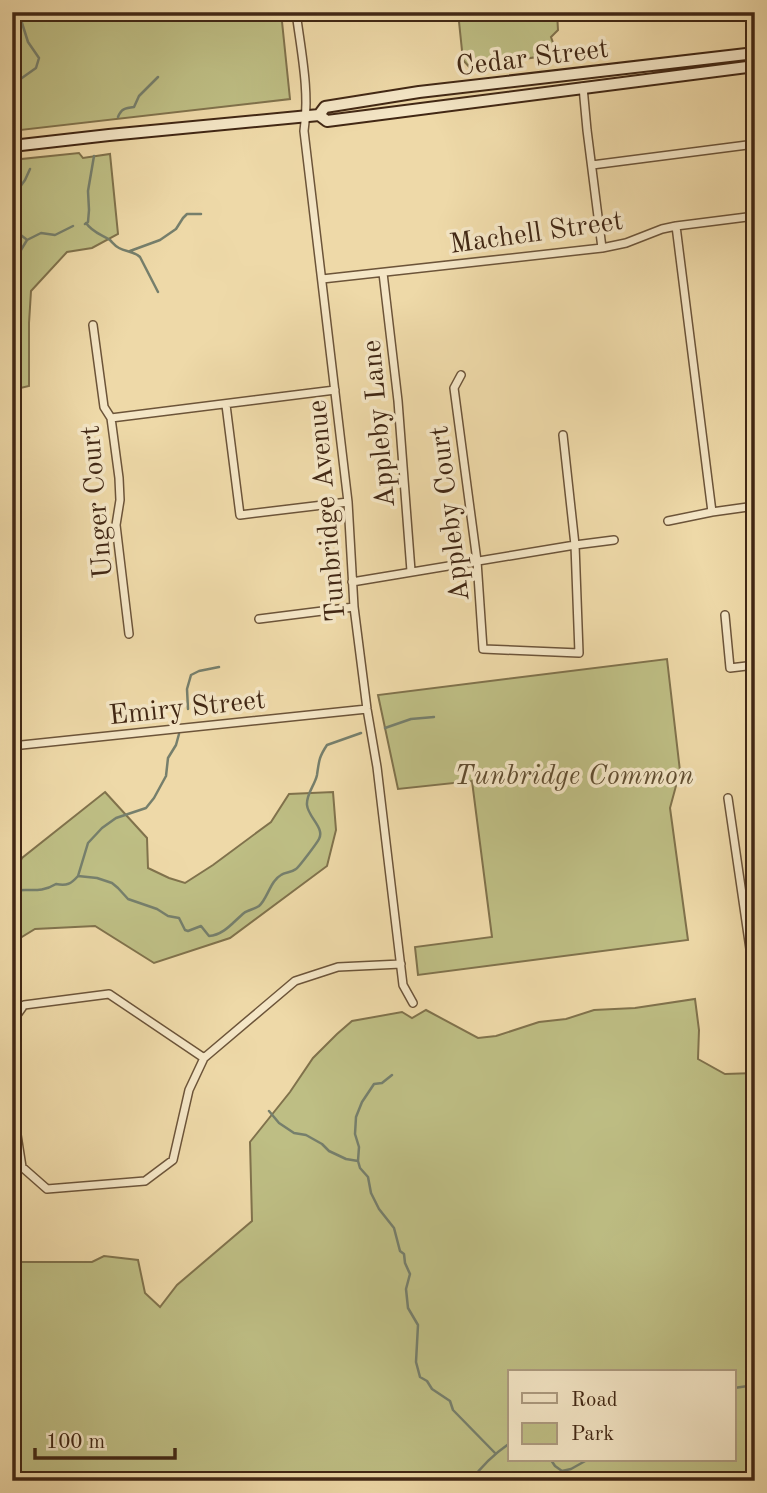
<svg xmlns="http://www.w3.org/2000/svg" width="767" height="1493" font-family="'Old Standard TT',serif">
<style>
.green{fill:#bebe84;stroke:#80724c;stroke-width:2;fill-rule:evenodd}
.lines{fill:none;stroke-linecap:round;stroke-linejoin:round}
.stream{stroke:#767f6c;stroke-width:2.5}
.minor-casing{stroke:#6c5439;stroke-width:10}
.secondary-casing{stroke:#412714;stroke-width:14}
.minor{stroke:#f4e6c6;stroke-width:7}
.secondary{stroke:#f4e6c6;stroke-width:10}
.labels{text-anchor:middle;stroke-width:7;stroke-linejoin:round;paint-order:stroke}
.street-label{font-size:28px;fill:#412714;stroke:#f4e6c6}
.park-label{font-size:28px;font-style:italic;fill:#604d30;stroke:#f4e6c6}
</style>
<rect width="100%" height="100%" fill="#eed9a8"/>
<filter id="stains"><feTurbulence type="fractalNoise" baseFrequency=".00286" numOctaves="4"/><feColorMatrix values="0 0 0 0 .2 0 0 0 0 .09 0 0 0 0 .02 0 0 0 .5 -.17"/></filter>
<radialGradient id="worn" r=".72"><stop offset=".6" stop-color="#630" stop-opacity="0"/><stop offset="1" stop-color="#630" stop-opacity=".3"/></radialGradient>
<path class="green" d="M 12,12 L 281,12 L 290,99 L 12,131 Z
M 458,12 L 557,12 L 558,30 L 551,37 L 556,51 L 555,54 L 475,67 L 474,69 L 471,69 L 463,60 Z
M 79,153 L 83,158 L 110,154 L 118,234 L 92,248 L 67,252 L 31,291 L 29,323 L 29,386 L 12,390 L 12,160 Z
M 667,659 L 680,771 L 670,808 L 688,940 L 418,975 L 415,947 L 492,937 L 472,781 L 398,789 L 378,695 Z
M 105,792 L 147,838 L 148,868 L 169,878 L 185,883 L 213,865 L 271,822 L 289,794 L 333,792 L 336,830 L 327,866 L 230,938 L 154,963 L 95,926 L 35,929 L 12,943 L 12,871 L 16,870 L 22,858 Z
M 695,999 L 699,1030 L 698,1059 L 725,1074 L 755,1073 L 755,1481 L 12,1481 L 12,1262 L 92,1262 L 104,1256 L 138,1260 L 145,1293 L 160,1307 L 177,1285 L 252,1221 L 250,1142 L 290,1092 L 313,1058 L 337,1034 L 352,1021 L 402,1012 L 412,1018 L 426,1010 L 478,1038 L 496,1036 L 539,1022 L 566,1019 L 594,1010 L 635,1008 ZM 734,1372 L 734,1460 L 510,1460 L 510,1372 Z"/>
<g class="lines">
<path class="stream" d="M 12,85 L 36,68 L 39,58 L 28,42 L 22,23 L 15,12
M 118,117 C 121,109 125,108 134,107 L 139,96 L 158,77
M 12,198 L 25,180 L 30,169
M 86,223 C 93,233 101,234 110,240 C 113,243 115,246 119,248 C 126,252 134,251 140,257 L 158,292
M 12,224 L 14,230 L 26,239
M 85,224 L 88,222 L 89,210 L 88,191 L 94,156
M 130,251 L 160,240 L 176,229 L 183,218 L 187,214 L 201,214
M 12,265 L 27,240 L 41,233 L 55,235 L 73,226
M 188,709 L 187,689 L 191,675 L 199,671 L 219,667
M 385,728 L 411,719 L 434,717
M 78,876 L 88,843 L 102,828 L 116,818 L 146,808 L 154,798 L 166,776 L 168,758 L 176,745 L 179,734
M 12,891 C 29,888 40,894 56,884 C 67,886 71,884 78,876 L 97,878 L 112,883 L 118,888 L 128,899 L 157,909 L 168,916 L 179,918 L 185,930 L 188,931 L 201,926 L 209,936 C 224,935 233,922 244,913 C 248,910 255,909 259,906 C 268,898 270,881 281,875 C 285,872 291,873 296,869 C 299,867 317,843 319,839 C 325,828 308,817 307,805 C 306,794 315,785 317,775 C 319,761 319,757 327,745 L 361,733
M 392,1075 L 382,1083 L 374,1084 L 362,1102 L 356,1117 L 355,1134 L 359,1147 L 358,1161 L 360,1168 L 368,1177 L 371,1193 L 379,1209 L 394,1228 L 400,1251 L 404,1254 L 405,1263 L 410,1274 L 406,1289 L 408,1308 L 418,1325 L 416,1362 L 420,1377 L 427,1381 L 432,1389 L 450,1401 L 453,1410 L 495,1453
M 269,1111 L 279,1123 L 294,1133 L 306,1135 L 322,1144 L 329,1151 L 346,1159 L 358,1161
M 734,1388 L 755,1385
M 551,1460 L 555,1466 L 562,1471 L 571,1469 L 587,1460
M 471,1481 C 482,1465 494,1454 510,1443"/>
<defs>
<path id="minor" d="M 296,12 C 301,51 310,92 304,131 L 348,502 L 354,607 L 367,709 L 377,767 L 403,985 L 413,1003
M 583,87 L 587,130 L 602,248
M 752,145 L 755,166
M 592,165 L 755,144
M 676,226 L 712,512
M 383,273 L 398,401 L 411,571
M 322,279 L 602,248 L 626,243 L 662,229 L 676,226 L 755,216
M 93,325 L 104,407 L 111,418 L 119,478 L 120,500 L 116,525 L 129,634
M 461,375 L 454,388 L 477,561 L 483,649 L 579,653 L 575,545 L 563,435
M 226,405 L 240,515 L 348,502
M 111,418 L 335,390
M 668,521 L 712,512 L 755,506
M 352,582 L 575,545 L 614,540
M 725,615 L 730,668 L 755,665
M 259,619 L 354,607
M 12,746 L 367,709
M 728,798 L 755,983
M 12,1022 L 24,1005 L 109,994 L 204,1058
M 12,1103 L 22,1167 L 47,1189 L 145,1181 L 173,1160 L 189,1090 L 204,1058 L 295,981 L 338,967 L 401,964"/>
<path id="secondary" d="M 319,115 L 327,121 L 755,66
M 12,146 L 109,135 L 319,115 L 325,107 L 419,92 L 755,53"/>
</defs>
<use href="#minor" class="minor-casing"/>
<use href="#secondary" class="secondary-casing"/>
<use href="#minor" class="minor"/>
<use href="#secondary" class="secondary"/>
</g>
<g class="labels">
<g class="street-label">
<text transform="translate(532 56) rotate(-7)" y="10">Cedar Street</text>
<text transform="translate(536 231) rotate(-8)" y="10">Machell Street</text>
<text transform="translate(377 424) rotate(-95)" y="10">Appleby Lane</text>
<text transform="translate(95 502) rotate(-95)" y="10">Unger Court</text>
<text transform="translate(325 511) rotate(-95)" y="10">Tunbridge Avenue</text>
<text transform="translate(448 514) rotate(-97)" y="10">Appleby Court</text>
<text transform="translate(187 706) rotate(-6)" y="10">Emiry Street</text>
</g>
<g class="park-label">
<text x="574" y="784">Tunbridge Common</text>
</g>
</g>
<rect width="767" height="1493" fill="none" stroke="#eed9a8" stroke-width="42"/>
<rect x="14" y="14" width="739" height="1465" fill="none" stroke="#412714" stroke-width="3.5"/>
<rect x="21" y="21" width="725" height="1451" fill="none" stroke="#412714" stroke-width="2"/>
<rect x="508" y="1370" width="228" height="91" fill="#f4e6c6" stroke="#ac9a7f" stroke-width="2"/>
<rect x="522" y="1393" width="35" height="10" fill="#f4e6c6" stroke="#ac9a7f" stroke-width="2"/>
<text x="571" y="1406" font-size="21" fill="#412714">Road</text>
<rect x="522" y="1423" width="35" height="21" fill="#bebe84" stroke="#ac9a7f" stroke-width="2"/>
<text x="571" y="1440" font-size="21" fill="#412714">Park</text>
<path d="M35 1448v10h140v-10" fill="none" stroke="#412714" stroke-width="3.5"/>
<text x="46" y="1448" font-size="21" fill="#412714" stroke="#f4e6c6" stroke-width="5" paint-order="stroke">100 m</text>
<rect width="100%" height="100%" filter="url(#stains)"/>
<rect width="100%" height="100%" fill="url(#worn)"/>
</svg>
